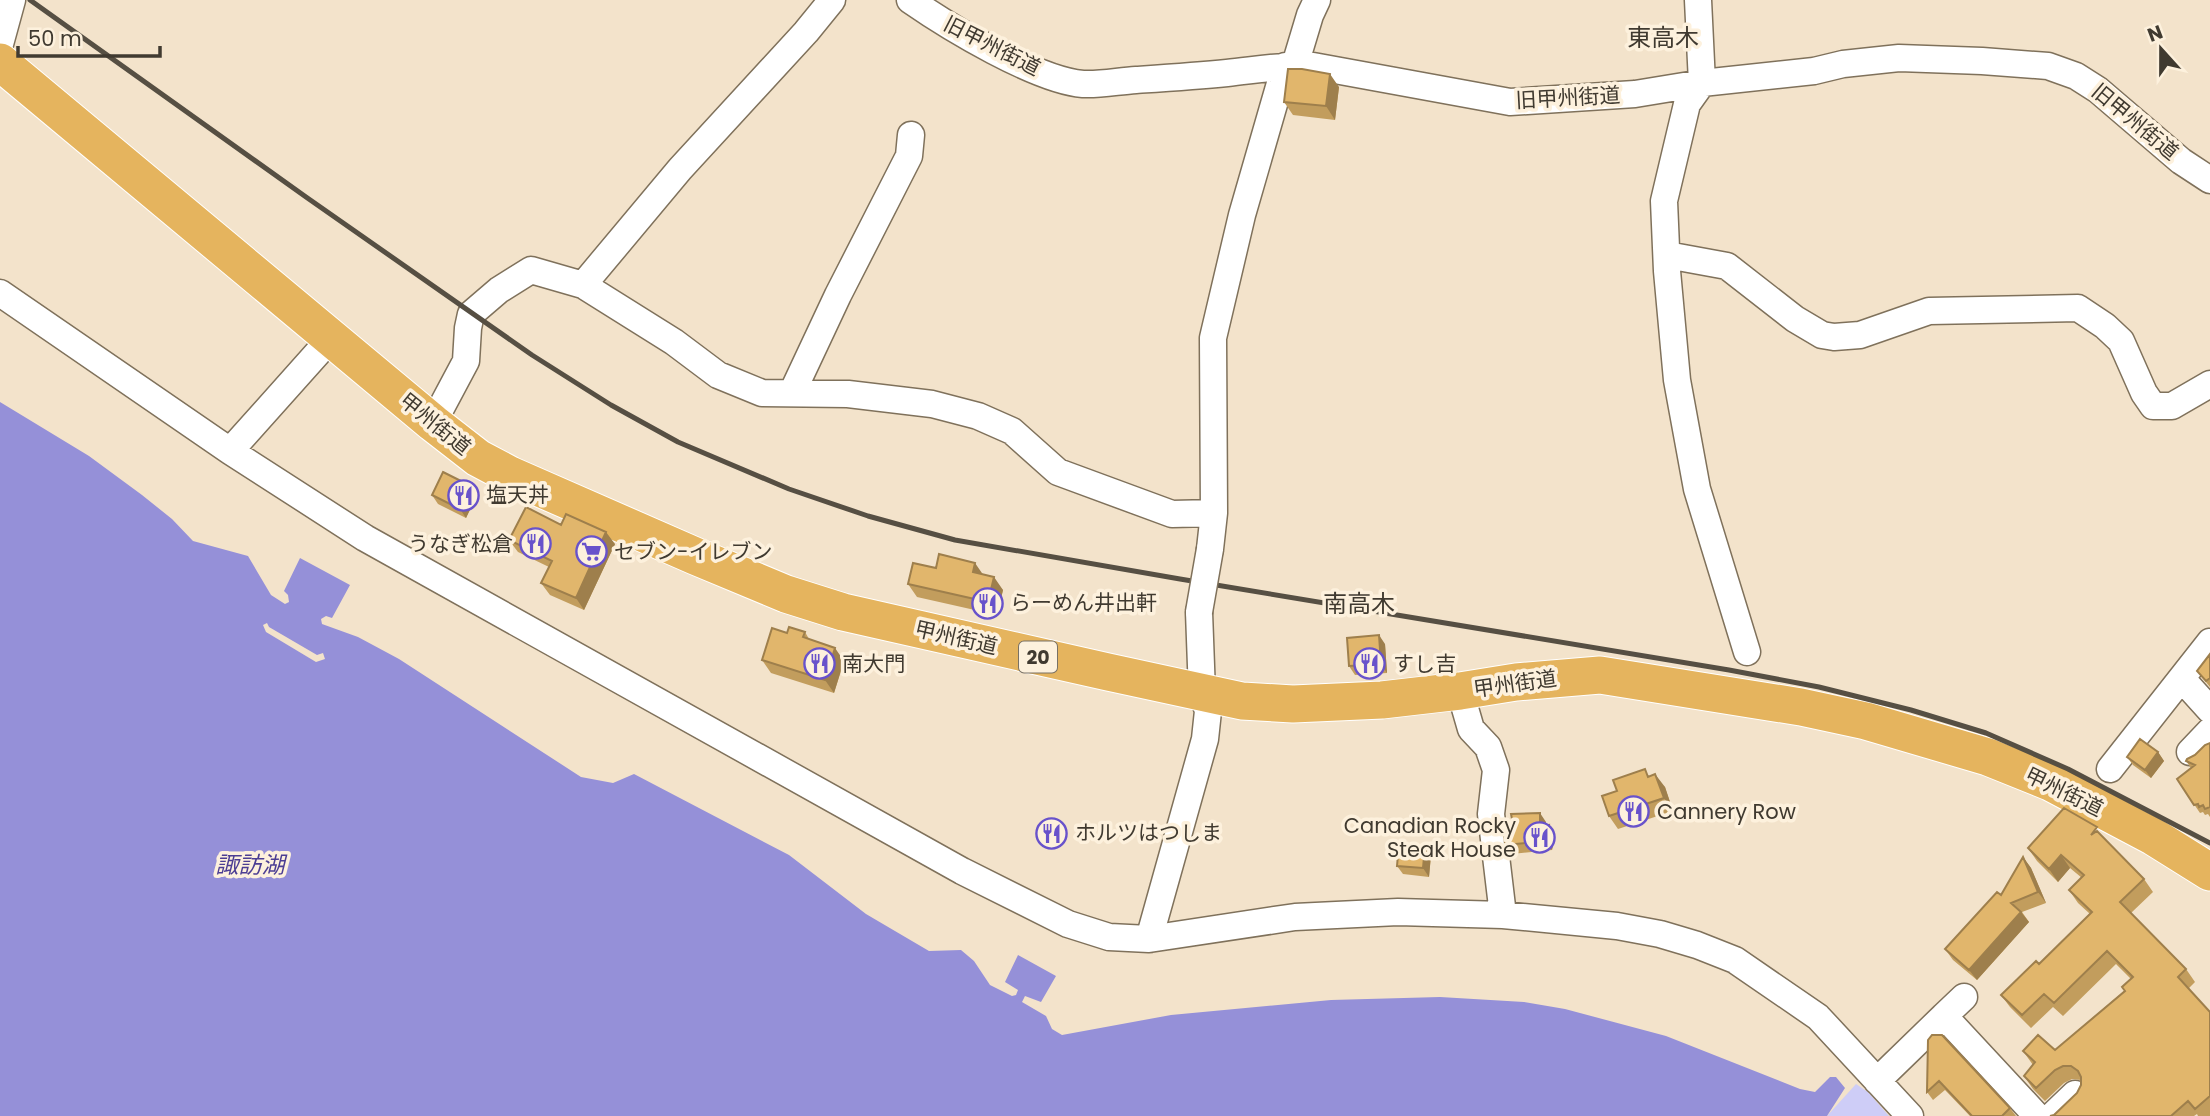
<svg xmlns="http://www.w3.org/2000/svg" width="2210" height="1116" font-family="Poppins,'Noto Sans JP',sans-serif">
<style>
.park{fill:#cecdf7}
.water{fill:#9590d8}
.pier{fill:#f3e3cb}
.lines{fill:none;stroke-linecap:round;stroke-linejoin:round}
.minor-casing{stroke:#7f715b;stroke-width:29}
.highway-casing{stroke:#fff;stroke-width:39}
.minor{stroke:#fff;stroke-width:26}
.highway{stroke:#e5b45e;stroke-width:37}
.rail{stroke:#564f43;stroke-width:5}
.minor-bridge-casing{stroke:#7f715b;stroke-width:29;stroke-linecap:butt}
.minor-bridge{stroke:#fff;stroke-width:26}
.wall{fill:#c29d5d}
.shaded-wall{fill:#9e7f4c}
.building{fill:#e1b66c;stroke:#9e7f4c;stroke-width:2}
.labels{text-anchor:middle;stroke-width:7;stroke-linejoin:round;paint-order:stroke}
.shield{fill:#fdf1dd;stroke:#797164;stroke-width:2}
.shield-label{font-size:19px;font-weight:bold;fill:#403a30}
.street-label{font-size:21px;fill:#403a30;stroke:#fdf1dd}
.poi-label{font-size:21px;fill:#403a30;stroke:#fdf1dd;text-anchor:start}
.water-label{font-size:23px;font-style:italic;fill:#4c3e93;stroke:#fdf1dd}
.quarter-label{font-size:24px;fill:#403a30;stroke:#fdf1dd}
</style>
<rect width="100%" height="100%" fill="#f3e3cb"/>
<path class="park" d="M 1856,1084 L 1868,1092 L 1889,1116 L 1827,1116 Z"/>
<path class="water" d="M 0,402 L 89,456 L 142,495 L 172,519 L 193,541 L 248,556 L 271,595 L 285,604 L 289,602 L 288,595 L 284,591 L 300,558 L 350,585 L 332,618 L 326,616 L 321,619 L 322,624 L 358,637 L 399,659 L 581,777 L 613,783 L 634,774 L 789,855 L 866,914 L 929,951 L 961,950 L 974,961 L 990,985 L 1012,996 L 1016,995 L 1018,990 L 1005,982 L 1018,955 L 1056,976 L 1041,1002 L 1025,996 L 1022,1002 L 1046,1016 L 1052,1029 L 1062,1035 L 1171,1015 L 1331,1000 L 1440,997 L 1524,1002 L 1565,1009 L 1666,1036 L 1800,1089 L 1815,1092 L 1830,1077 L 1836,1077 L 1845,1088 L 1827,1116 L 0,1116 Z"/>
<path class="pier" d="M 267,623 L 269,627 L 317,655 L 323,653 L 325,659 L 316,662 L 266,632 L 263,625 Z"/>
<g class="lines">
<defs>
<path id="minor" d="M 910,0 C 949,27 1036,80 1083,84 C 1100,85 1119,81 1136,80 C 1166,78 1197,76 1227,73 C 1256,70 1284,65 1313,66 L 1510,102 L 1635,94 L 1702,83 L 1814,71 L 1843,64 L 1899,58 L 1982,61 L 2048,66 L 2076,76 L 2098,90 L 2181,161 L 2210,180
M 1698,0 L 1702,83 L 1687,104 L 1664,201 L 1667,271 L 1677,380 L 1697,489 L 1747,652
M 0,44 L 12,0
M 1295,65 L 1310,15 L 1317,0
M 1667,255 L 1727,266 L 1795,319 L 1822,335 L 1834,337 L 1860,335 L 1929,311 L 2078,308 L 2105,326 L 2121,341 L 2144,393 L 2153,406 L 2172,406 L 2210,384
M 583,285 L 680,169 L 806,32 L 832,0
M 0,293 L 230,451 L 365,538 L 962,871 L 1068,924 L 1109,937 L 1149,939 L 1295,917 L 1398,912 L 1503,915 L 1617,926 L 1660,934 L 1697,945 L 1735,960 L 1818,1017 L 1910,1116
M 792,393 L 838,295 L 909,156 L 911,135
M 433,423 L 466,361 L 468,328 L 471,314 L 499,290 L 531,270 L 583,285 L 674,342 L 718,375 L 762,393 L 848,394 L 932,404 L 978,416 L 1012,431 L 1058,472 L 1172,514 L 1214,513
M 230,451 L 331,338
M 1210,549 L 1214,513 L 1213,338 L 1242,215 L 1285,66
M 2182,679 L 2210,710
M 1460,691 L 1471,729 L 1488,747 L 1496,770 L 1491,814 L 1503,915
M 2190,752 L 2210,731
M 2110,769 L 2210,642
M 1149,939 L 1205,739 L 1208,711 L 1202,693 L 1199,612
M 1944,1016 L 1964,997
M 1877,1081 L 1944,1016 L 2037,1116
M 2052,1116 L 2075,1094"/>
<path id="highway" d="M 0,62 L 433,423 L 478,458 L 510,475 L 695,556 L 786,594 L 843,612 L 1108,672 L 1242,701 L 1293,704 L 1382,700 L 1460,691 L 1516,682 L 1600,675 L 1801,707 L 1866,721 L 1988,757 L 2050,782 L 2154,837 L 2210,872"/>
</defs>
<use href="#minor" class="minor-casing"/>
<use href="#highway" class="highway-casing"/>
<use href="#minor" class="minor"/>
<use href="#highway" class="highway"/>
<path class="rail" d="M 30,0 L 306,197 L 532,355 L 611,405 L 678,442 L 789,489 L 868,516 L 955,540 L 1180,579 L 1729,670 L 1819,687 L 1911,710 L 1986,733 L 2068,769 L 2210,843"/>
<defs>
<path id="minor-bridge" d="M 1199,612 L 1210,549"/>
</defs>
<use href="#minor-bridge" class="minor-bridge-casing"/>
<use href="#minor-bridge" class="minor-bridge"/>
</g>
<path class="wall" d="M 1339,87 L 1335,120 L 1293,115 L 1284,102 Z
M 432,495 L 477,495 L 466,518 L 438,504 Z
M 561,525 L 615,544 L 584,610 L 550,595 L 541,583 L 549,567 L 518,552 L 509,540 Z
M 936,568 L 983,575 L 1003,590 L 997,615 L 917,597 L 908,584 Z
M 805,632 L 809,639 L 844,661 L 834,693 L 771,673 L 762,660 L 787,633 Z
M 1385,644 L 1387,673 L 1355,675 L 1349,666 Z
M 2210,654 L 2210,687 L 2197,671 Z
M 2210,743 L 2210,817 L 2208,814 L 2205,815 L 2203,812 L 2200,813 L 2177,779 L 2191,768 L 2186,761 Z
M 2158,752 L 2164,761 L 2151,778 L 2133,765 L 2127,757 Z
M 1650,776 L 1665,787 L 1673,811 L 1618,829 L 1609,816 L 1617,791 Z
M 1546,822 L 1546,825 L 1549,825 L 1555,834 L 1552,850 L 1512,854 L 1505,845 Z
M 2105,839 L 2144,879 L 2153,892 L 2131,913 L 2186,969 L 2195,982 L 2188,989 L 2210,1012 L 2210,1116 L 2198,1116 L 2197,1114 L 2194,1116 L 2050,1116 L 2054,1115 L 2077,1093 L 2081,1085 L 2081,1080 L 2072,1079 L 2064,1083 L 2045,1101 L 2033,1089 L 2024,1076 L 2033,1065 L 2023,1051 L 2055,1050 L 2124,991 L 2131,979 L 2116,964 L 2063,1016 L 2053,1007 L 2031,1028 L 2010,1007 L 2001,995 L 2039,964 L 2090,914 L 2078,903 L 2069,890 L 2082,878 L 2070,868 L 2058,882 L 2037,861 L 2028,848 Z
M 1425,846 L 1431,855 L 1429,877 L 1403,874 L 1397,866 Z
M 2023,857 L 2031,868 L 2046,903 L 2022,912 L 2029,922 L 1977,980 L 1953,960 L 1945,949 L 2001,895 Z
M 1928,1040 L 2010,1108 L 2016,1116 L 1970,1116 L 1945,1090 L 1933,1100 L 1927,1092 Z"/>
<path class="shaded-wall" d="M 1330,74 L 1339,87 L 1335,120 L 1326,106 Z
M 471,486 L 477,495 L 466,518 L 460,509 Z
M 606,532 L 615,544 L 584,610 L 576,598 Z
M 975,563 L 984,576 L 973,572 Z
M 994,577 L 1003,590 L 997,615 L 988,602 Z
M 1379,635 L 1385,644 L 1387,673 L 1381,664 Z
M 835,648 L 844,661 L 834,693 L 825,680 Z
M 2158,752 L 2164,761 L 2151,778 L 2145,770 Z
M 1655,774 L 1665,787 L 1673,811 L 1664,798 Z
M 1540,813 L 1546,822 L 1546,835 L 1540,826 Z
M 1549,825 L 1555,834 L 1552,850 L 1546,841 Z
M 1425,846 L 1431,855 L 1429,877 L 1423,868 Z
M 2061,855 L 2070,868 L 2058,882 L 2049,869 Z
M 2023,857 L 2031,868 L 2046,903 L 2038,892 Z
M 2021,912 L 2029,922 L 1977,980 L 1969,970 Z"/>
<path class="building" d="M 1288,69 L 1302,69 L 1330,74 L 1326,106 L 1284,102 Z
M 443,472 L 471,486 L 460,509 L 432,495 Z
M 526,507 L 561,525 L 566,514 L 606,532 L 576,598 L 541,583 L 552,561 L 509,540 Z
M 939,554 L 975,563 L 973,572 L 994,577 L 988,602 L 908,584 L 913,563 L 936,568 Z
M 789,627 L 805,632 L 803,637 L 835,648 L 825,680 L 762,660 L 772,628 L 787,633 Z
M 1379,635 L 1381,664 L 1349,666 L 1347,638 Z
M 2210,654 L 2210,678 L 2206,681 L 2197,671 Z
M 2140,739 L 2158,752 L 2145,770 L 2127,757 Z
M 2210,743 L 2210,807 L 2205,809 L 2203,805 L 2199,807 L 2198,804 L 2194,805 L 2177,779 L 2195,765 L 2186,761 L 2187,759 L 2195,755 L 2205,745 Z
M 1645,769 L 1648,777 L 1655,774 L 1664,798 L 1609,816 L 1602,796 L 1617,791 L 1613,780 Z
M 2064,808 L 2097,827 L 2091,835 L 2097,831 L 2144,879 L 2120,902 L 2186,969 L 2178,977 L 2210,1012 L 2210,1096 L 2195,1109 L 2188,1101 L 2171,1116 L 2050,1116 L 2054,1115 L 2077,1093 L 2081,1085 L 2081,1077 L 2078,1071 L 2071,1066 L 2063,1066 L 2055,1070 L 2036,1088 L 2024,1076 L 2035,1062 L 2023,1051 L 2038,1035 L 2055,1050 L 2125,991 L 2122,987 L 2133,977 L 2107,951 L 2054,1003 L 2044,994 L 2022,1015 L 2001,995 L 2036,961 L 2039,964 L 2092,912 L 2069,890 L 2084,875 L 2061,855 L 2049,869 L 2028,848 Z
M 1540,813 L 1540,826 L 1549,825 L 1546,841 L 1505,845 L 1504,832 L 1514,829 L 1511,814 Z
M 1399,844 L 1425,846 L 1423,868 L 1397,866 Z
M 2023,857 L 2038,892 L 2011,903 L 2021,912 L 1969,970 L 1945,949 L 1997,892 L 2001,895 Z
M 1932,1035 L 1942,1035 L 2010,1108 L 2002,1116 L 1972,1116 L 1939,1081 L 1927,1092 L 1928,1040 Z"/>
<defs>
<symbol id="restaurant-ring" viewBox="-11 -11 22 22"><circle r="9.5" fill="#fdf1dd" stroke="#6852cb" stroke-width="1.5"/><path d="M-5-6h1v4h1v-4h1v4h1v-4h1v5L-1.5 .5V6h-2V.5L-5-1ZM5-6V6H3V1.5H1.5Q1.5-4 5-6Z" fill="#6852cb"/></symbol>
<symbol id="supermarket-ring" viewBox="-11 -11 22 22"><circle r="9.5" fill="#fdf1dd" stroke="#6852cb" stroke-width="1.5"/><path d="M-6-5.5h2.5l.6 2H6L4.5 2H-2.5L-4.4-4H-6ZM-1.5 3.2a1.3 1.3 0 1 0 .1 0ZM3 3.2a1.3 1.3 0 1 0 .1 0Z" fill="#6852cb"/></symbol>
</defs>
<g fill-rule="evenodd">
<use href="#restaurant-ring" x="446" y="478" width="35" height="35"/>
<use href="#restaurant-ring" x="518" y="526" width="35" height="35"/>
<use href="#supermarket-ring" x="574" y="534" width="35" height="35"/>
<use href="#restaurant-ring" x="970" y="586" width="35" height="35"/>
<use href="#restaurant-ring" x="802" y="646" width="35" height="35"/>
<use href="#restaurant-ring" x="1352" y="646" width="35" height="35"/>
<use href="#restaurant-ring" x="1616" y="794" width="35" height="35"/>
<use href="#restaurant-ring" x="1034" y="816" width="35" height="35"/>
<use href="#restaurant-ring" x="1522" y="820" width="35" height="35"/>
</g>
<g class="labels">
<rect class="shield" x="1019" y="641.5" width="38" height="31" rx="5"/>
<g class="shield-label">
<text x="1038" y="664">20</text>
</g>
<g class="street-label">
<text transform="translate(992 46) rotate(27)" y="7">旧甲州街道</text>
<text transform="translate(1568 98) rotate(-3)" y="7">旧甲州街道</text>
<text transform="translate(2135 122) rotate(40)" y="7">旧甲州街道</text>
<text transform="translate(435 424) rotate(39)" y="7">甲州街道</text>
<text transform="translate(956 638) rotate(13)" y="7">甲州街道</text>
<text transform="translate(1515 684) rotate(-8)" y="7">甲州街道</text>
<text transform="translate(2064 792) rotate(26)" y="7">甲州街道</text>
</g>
<g class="poi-label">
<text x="486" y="502">塩天丼</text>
<text x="513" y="551" text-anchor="end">うなぎ松倉</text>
<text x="614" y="559">セブン-イレブン</text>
<text x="1010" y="610">らーめん井出軒</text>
<text x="842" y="671">南大門</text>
<text x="1393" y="671">すし吉</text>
<text x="1657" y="819">Cannery Row</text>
<text x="1516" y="833" text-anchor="end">Canadian Rocky<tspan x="1516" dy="24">Steak House</tspan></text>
<text x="1075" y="840">ホルツはつしま</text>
</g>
<g class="water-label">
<text x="250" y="873">諏訪湖</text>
</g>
<g class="quarter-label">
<text x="1663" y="46">東高木</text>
<text x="1359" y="612">南高木</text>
</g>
</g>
<g transform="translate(2161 49) rotate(339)" stroke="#fdf1dd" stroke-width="5" paint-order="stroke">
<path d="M0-5L12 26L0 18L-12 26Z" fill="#403a30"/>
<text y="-10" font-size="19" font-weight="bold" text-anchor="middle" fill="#403a30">N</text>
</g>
<path d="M18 46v10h142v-10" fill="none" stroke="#403a30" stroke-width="3.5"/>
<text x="28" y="46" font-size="21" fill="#403a30" stroke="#fdf1dd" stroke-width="5" paint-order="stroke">50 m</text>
</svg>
